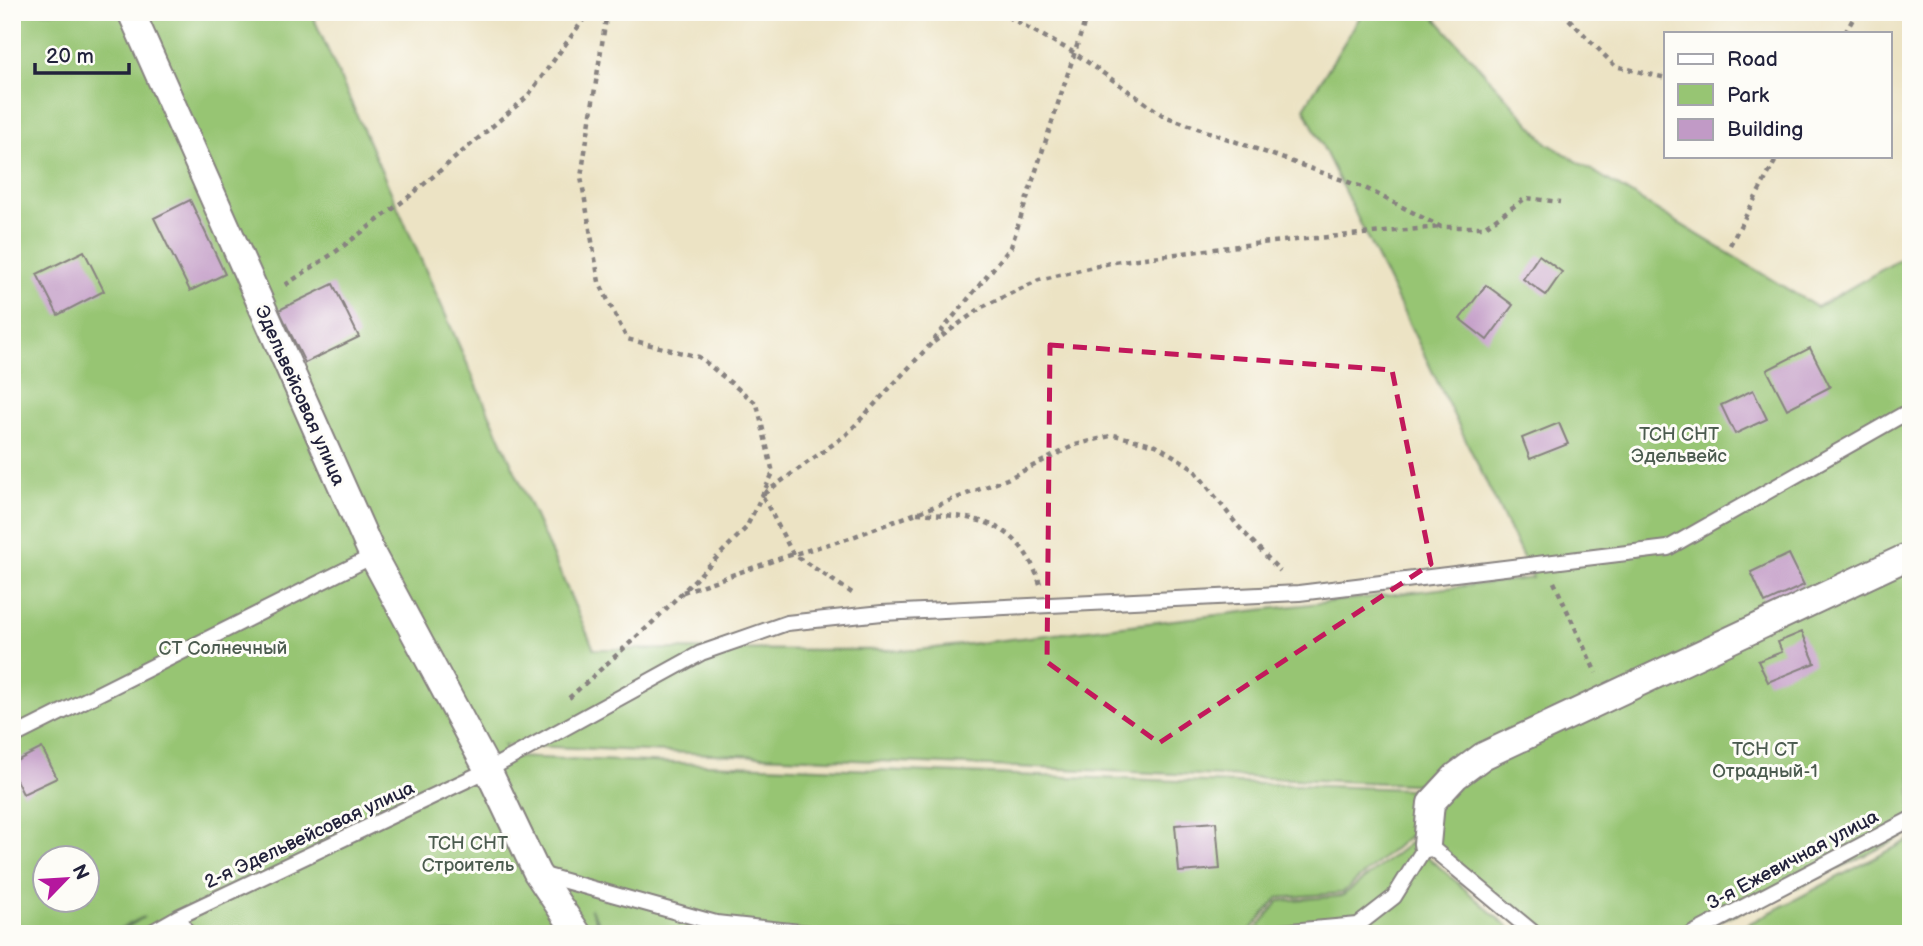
<svg xmlns="http://www.w3.org/2000/svg" width="1923" height="946" font-family="'Balsamiq Sans',sans-serif">
<style>
.green{fill:#97c573;stroke:#5c7457;stroke-width:2;fill-rule:evenodd}
.building{fill:#c19ac6}
.lines{fill:none;stroke-linecap:round;stroke-linejoin:round}
.lane-casing{stroke:#878280;stroke-width:18}
.street-casing{stroke:#878280;stroke-width:30}
.path{stroke:#878280;stroke-width:4.5;stroke-dasharray:5 5;stroke-linecap:butt}
.lane{stroke:#fff;stroke-width:14}
.street{stroke:#fff;stroke-width:26}
.marked{fill:none;stroke:#c2185b;stroke-width:5;stroke-dasharray:14 9;stroke-linejoin:round}
.labels{text-anchor:middle;stroke-width:6;stroke-linejoin:round;paint-order:stroke}
.street-label{font-size:19px;fill:#22223b;stroke:#fdfcf7}
.park-label{font-size:19px;fill:#4b5b4f;stroke:#fdfcf7}
</style>
<rect width="100%" height="100%" fill="#fdfcf7"/>
<filter id="ink" filterUnits="userSpaceOnUse"><feTurbulence type="fractalNoise" baseFrequency=".0143" numOctaves="2"/><feDisplacementMap in="SourceGraphic" scale="14" xChannelSelector="R" yChannelSelector="G"/><feConvolveMatrix kernelMatrix="1 2 1 2 8 2 1 2 1" color-interpolation-filters="sRGB"/></filter>
<filter id="wash" filterUnits="userSpaceOnUse"><feTurbulence type="fractalNoise" baseFrequency=".00686" numOctaves="4" result="noise"/><feDisplacementMap in="SourceGraphic" scale="28" xChannelSelector="R" yChannelSelector="G"/><feGaussianBlur stdDeviation="1.57" result="paint"/><feColorMatrix in="noise" values="0 0 0 0 0 0 0 0 0 0 0 0 0 0 0 0 0 1.4 0 .05"/><feComposite in="paint" operator="in"/></filter>
<g filter="url(#wash)">
<rect width="100%" height="100%" fill="#ece3c4"/>
<path class="green" d="M 12,12 L 311,12 L 594,649 L 918,650 L 1533,578 L 1304,108 L 1363,12 L 1430,12 L 1547,143 L 1817,307 L 1911,253 L 1911,833 L 1821,877 L 1689,934 L 1544,934 L 1409,836 L 1342,893 L 1278,898 L 1247,934 L 606,934 L 590,908 L 602,934 L 117,934 L 144,917 L 109,934 L 12,934 ZM 504,745 L 1432,785 L 1434,790 L 511,757 ZM 46,858 L 88,858 L 88,900 L 46,900 Z
M 1911,839 L 1911,934 L 1729,934 Z
M 1411,842 L 1516,934 L 1252,934 L 1279,901 L 1342,896 Z"/>
<g id="blocks">
<path class="building" d="M 190,200 L 225,274 L 190,291 L 154,218 Z
M 84,251 L 104,291 L 58,315 L 37,274 Z
M 1539,255 L 1562,272 L 1546,295 L 1523,279 Z
M 333,284 L 359,337 L 305,363 L 279,310 Z
M 1486,285 L 1513,305 L 1487,340 L 1460,319 Z
M 1810,348 L 1830,387 L 1787,409 L 1767,370 Z
M 1753,390 L 1767,419 L 1735,434 L 1721,405 Z
M 1559,423 L 1568,444 L 1530,459 L 1522,438 Z
M 1789,554 L 1804,585 L 1765,603 L 1751,572 Z
M 1802,632 L 1815,663 L 1768,682 L 1758,661 L 1782,652 L 1778,642 Z
M 42,748 L 57,778 L 23,794 L 12,772 L 12,763 Z
M 1216,822 L 1220,869 L 1179,872 L 1175,825 Z
M 544,930 L 546,934 L 508,934 L 508,932 Z"/>
</g>
</g>
<g filter="url(#ink)">
<use href="#blocks" fill-opacity="0" stroke="#878280" stroke-width="2"/>
<g class="lines">
<defs>
<path id="lane" d="M 12,737 L 373,556
M 540,874 L 716,923 L 819,934
M 178,917 L 188,934
M 148,934 L 178,917 L 488,770 L 701,653 L 787,623 L 882,613 L 1299,593 L 1668,548 L 1911,410
M 1256,934 L 1358,925 L 1394,897 L 1427,844 L 1535,934
M 1692,934 L 1911,819"/>
<path id="street" d="M 131,12 L 373,556 L 488,770 L 537,873 L 578,934
M 1427,844 L 1431,803 L 1456,776 L 1483,756 L 1911,555"/>
</defs>
<use href="#lane" class="lane-casing"/>
<use href="#street" class="street-casing"/>
<path class="path" d="M 999,12 L 1073,52 L 1164,116 L 1365,188 L 1441,227 L 1484,227 L 1526,198 L 1560,202
M 1562,12 L 1615,66 L 1666,78
M 1845,33 L 1857,12
M 1730,245 L 1778,156
M 285,285 L 334,253 L 410,196 L 527,97 L 589,12
M 934,342 L 982,307 L 1039,280 L 1114,262 L 1261,243 L 1440,227
M 917,513 C 976,517 1018,518 1040,584
M 1554,582 L 1596,673
M 683,592 L 784,557 L 850,538 L 1007,479 L 1075,445 L 1114,435 L 1156,445 L 1193,468 L 1238,526 L 1280,571
M 852,593 L 793,554 L 762,495 L 846,435 L 929,346 L 1011,247 L 1088,12
M 569,698 L 653,622 L 746,528 L 773,473 L 757,404 L 699,357 L 627,339 L 599,282 L 581,177 L 607,12"/>
<use href="#lane" class="lane"/>
<use href="#street" class="street"/>
</g>
</g>
<path class="marked" d="M 1050,345 L 1392,370 L 1431,564 L 1159,743 L 1047,662 Z"/>
<g class="labels">
<g class="street-label">
<text transform="translate(301 395) rotate(66)" y="7">Эдельвейсовая улица</text>
<text transform="translate(309 834) rotate(-25)" y="7">2-я Эдельвейсовая улица</text>
<text transform="translate(1792 859) rotate(-28)" y="7">3-я Ежевичная улица</text>
</g>
<g class="park-label">
<text x="1679" y="440">ТСН СНТ<tspan x="1679" dy="22">Эдельвейс</tspan></text>
<text x="223" y="654">СТ Солнечный</text>
<text x="1765" y="755">ТСН СТ<tspan x="1765" dy="22">Отрадный-1</tspan></text>
<text x="468" y="849">ТСН СНТ<tspan x="468" dy="22">Строитель</tspan></text>
</g>
</g>
<rect width="1923" height="946" fill="none" stroke="#fdfcf7" stroke-width="42"/>
<rect x="1664" y="32" width="228" height="126" fill="#fdfcf7" stroke="#a5a5ac" stroke-width="2"/>
<rect x="1678" y="54" width="35" height="10" fill="#ffffff" stroke="#a5a5ac" stroke-width="2"/>
<text x="1727" y="66" font-size="21" fill="#22223b">Road</text>
<rect x="1678" y="84" width="35" height="21" fill="#97c573" stroke="#a5a5ac" stroke-width="2"/>
<text x="1727" y="102" font-size="21" fill="#22223b">Park</text>
<rect x="1678" y="119" width="35" height="21" fill="#c19ac6" stroke="#a5a5ac" stroke-width="2"/>
<text x="1727" y="136" font-size="21" fill="#22223b">Building</text>
<g transform="translate(66 879) rotate(65)"><circle r="33" fill="#fdfcf7" stroke="#a5a5ac" stroke-width="2"/>
<path d="M0-5L12 26L0 18L-12 26Z" fill="#b5179e"/>
<text y="-10" font-size="19" font-weight="bold" text-anchor="middle" fill="#22223b">N</text>
</g>
<path d="M35 63v10h94v-10" fill="none" stroke="#22223b" stroke-width="3.5"/>
<text x="46" y="63" font-size="21" fill="#22223b" stroke="#fdfcf7" stroke-width="5" paint-order="stroke">20 m</text>
</svg>
